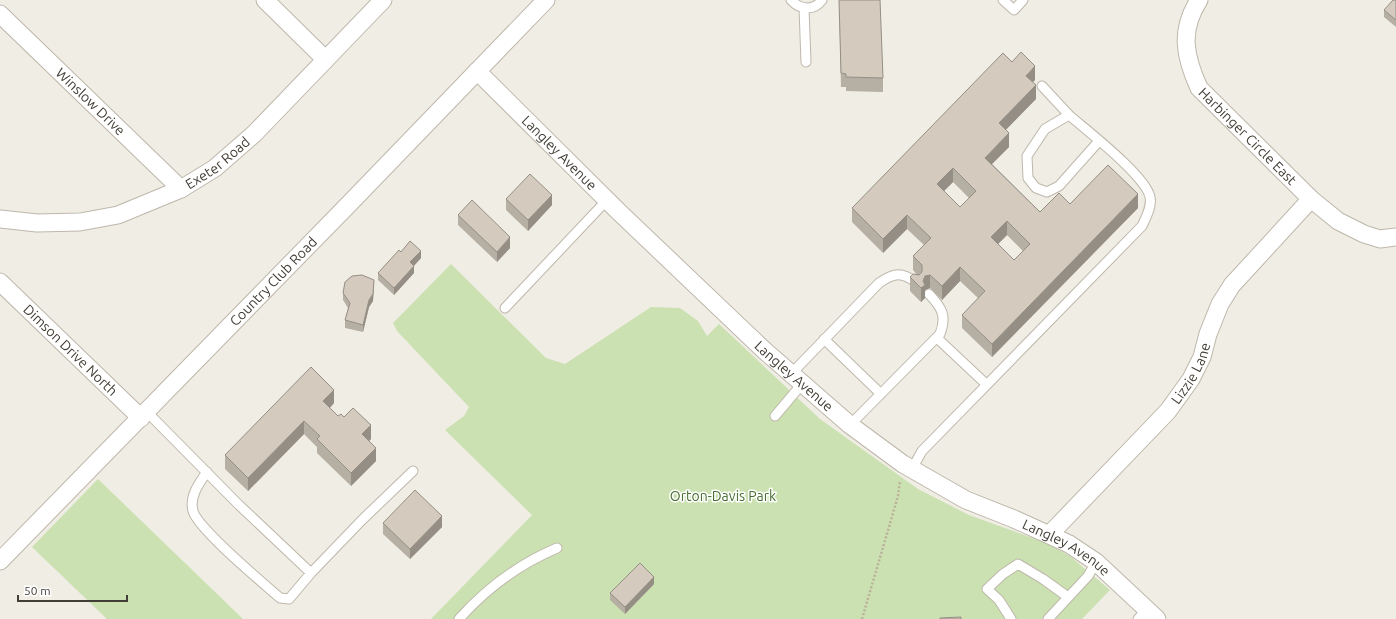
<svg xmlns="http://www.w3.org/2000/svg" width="1396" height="619" font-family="Ubuntu,sans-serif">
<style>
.green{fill:#cbe1b1}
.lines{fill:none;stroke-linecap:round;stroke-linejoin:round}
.service-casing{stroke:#beb7ab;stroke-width:11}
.minor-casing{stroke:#beb7ab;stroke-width:19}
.path{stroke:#bbb09b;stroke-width:2.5;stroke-dasharray:2 2;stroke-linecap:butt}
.service{stroke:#fff;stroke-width:9}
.minor{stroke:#fff;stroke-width:17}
.wall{fill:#b6afa3;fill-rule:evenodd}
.shaded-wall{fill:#948e85}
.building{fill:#d4cbbe;stroke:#948e85;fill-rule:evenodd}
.labels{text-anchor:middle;stroke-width:3;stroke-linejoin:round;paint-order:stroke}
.street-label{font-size:14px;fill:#423d35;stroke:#fff}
.park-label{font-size:14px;fill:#466d2f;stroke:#fff}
</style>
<rect width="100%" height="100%" fill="#f0ede5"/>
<path class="green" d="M 451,264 L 546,358 L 565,364 L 651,307 L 680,308 L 698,321 L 707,336 L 719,324 L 820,419 L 918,489 L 969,515 L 1049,544 L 1071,557 L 1110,590 L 1082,619 L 431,619 L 532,515 L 445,430 L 464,416 L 469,407 L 397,331 L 393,323 Z
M 98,479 L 243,619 L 107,619 L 32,547 Z"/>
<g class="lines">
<defs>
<path id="service" d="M 791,0 C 800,10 814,11 822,0
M 1003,0 L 1014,10 L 1023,0
M 804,8 L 806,62
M 1042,86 L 1069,115
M 505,308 L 607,200
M 937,338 L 986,384
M 824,339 L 881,394
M 791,374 L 879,283 C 895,272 902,272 917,283
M 147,412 L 239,505 L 311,573 L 362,520 L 413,471
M 775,416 L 802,384
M 850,425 L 940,334 C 947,316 942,308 929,294
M 912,469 L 922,451 L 1142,226 C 1146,217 1152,207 1150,197 C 1146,176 1086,130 1069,115 L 1045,129 L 1027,156 L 1028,178 L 1036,188 L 1047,192 L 1059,186 L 1099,141
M 207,472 C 199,483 189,497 193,511 C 198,529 262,582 280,598 L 289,599 L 311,573
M 459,619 C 486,589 519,564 557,548
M 1011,619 L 999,600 L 987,589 L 1003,574 L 1018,564 L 1043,579 L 1068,597
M 1048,619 L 1088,576 L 1096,562
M 1138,619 L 1147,609"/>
<g id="minor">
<path d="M 265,0 L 325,59"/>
<path id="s1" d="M 1199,0 C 1179,31 1185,57 1199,88 L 1311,199 L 1338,221 L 1364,234 L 1380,239 L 1396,237"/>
<path id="s2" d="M 0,14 L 181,189"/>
<path id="s3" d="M 477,71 L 620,213 L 765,351 L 850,425 L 903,464 L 966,500 L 1014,519 L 1069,544 L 1096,562 L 1157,619"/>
<path id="s4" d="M 0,219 L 37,223 L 80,222 L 118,215 L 181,189 L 215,168 L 254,134 L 383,0"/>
<path id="s5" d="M 0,282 L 141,418"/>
<path id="s6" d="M 1050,534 L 1168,411 L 1191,379 L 1202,357 L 1208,334 L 1220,304 L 1232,285 L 1311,199"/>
<path id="s7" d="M 0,561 L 349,204 L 546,0"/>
</g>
</defs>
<use href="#service" class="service-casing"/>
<use href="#minor" class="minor-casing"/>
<path class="path" d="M 862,619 L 898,496 L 900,481"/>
<use href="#service" class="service"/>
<use href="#minor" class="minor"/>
</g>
<path class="wall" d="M 839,0 L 883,78 L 883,92 L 846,91 L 846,87 L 841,87 Z
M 1396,0 L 1396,27 L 1384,17 L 1384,10 Z
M 1012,62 L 1035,80 L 1032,82 L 1036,99 L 1005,130 L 1009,147 L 992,164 L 1040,212 L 1070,204 L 1138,208 L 992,357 L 962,328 L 962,315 L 978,298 L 960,281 L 942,300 L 930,288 L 925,290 L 925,298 L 921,302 L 910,291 L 910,277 L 917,275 L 913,270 L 913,256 L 924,245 L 907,229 L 883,253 L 852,222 L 852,208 ZM 953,182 L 969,198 L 960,207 L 944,191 ZM 1007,235 L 1023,251 L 1014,260 L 998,244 Z
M 506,199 L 552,205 L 528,231 L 506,210 Z
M 458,215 L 510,248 L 497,262 L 458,225 Z
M 401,252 L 421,258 L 414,266 L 414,273 L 394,295 L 378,280 L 378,273 Z
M 374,287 L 373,301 L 369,307 L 363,332 L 345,328 L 345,320 L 348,308 L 343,300 L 343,293 Z
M 334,403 L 330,408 L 338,416 L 371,439 L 369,441 L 376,461 L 351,486 L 317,453 L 317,447 L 304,434 L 248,491 L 225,469 L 225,455 Z
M 383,523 L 442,527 L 410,559 L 383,534 Z
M 654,584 L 625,614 L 610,600 L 610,593 Z"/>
<path class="shaded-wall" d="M 1035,66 L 1035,80 L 1026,89 L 1026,76 Z
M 1036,85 L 1036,99 L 999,137 L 999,123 Z
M 1009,133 L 1009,147 L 985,171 L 985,158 Z
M 953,168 L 953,182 L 937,198 L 937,184 Z
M 1138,194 L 1138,208 L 992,357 L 992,344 Z
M 552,195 L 552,205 L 528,231 L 528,220 Z
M 907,215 L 907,229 L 883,253 L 883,239 Z
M 1007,221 L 1007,235 L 991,251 L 991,237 Z
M 510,237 L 510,248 L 497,262 L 497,252 Z
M 421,251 L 421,258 L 410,270 L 410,262 Z
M 414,266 L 414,273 L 394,295 L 394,288 Z
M 960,267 L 960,281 L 942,300 L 942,286 Z
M 930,275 L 930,288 L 925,290 L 925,298 L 921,302 L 921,288 L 925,276 Z
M 374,280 L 373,301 L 369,307 L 363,332 L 363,325 Z
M 334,390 L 334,403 L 323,415 L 323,401 Z
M 304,421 L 304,434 L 248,491 L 248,478 Z
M 371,425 L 371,439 L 362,448 L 362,434 Z
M 376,448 L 376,461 L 351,486 L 351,473 Z
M 442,516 L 442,527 L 410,559 L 410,549 Z
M 654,577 L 654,584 L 625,614 L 625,607 Z"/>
<path class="building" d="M 839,0 L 880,0 L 883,78 L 846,77 L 846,74 L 841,73 Z
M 1393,0 L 1396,0 L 1396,20 L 1384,10 Z
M 1021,52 L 1035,66 L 1026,76 L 1036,85 L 999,123 L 1009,133 L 985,158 L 1040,212 L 1059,193 L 1070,204 L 1108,165 L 1138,194 L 992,344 L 962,315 L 985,291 L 960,267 L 942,286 L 930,275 L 925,276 L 923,281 L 925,285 L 921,288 L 910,277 L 913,274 L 919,275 L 922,272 L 922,265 L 913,256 L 931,238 L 907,215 L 883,239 L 852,208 L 1003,53 L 1012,62 ZM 953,168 L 976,191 L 960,207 L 937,184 ZM 1007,221 L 1030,244 L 1014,260 L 991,237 Z
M 530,174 L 552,195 L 528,220 L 506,199 Z
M 472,200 L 510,237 L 497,252 L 458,215 Z
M 410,241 L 421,251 L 410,262 L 414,266 L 394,288 L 378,273 L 399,250 L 401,252 Z
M 362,275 L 374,280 L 373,294 L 369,300 L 363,325 L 345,320 L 350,303 L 343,293 L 345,282 L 352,276 Z
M 311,367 L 334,390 L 323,401 L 338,416 L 341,414 L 344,417 L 353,408 L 371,425 L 362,434 L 376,448 L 351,473 L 317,439 L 320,436 L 304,421 L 248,478 L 225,455 Z
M 415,490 L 442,516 L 410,549 L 383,523 Z
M 640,563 L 654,577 L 625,607 L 610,593 Z
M 961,617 L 961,619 L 940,619 L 940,618 Z"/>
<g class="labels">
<g class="street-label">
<text dy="5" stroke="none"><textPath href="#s2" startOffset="126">Winslow Drive</textPath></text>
<text dy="5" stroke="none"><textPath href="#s1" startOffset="161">Harbinger Circle East</textPath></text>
<text dy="5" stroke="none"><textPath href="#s3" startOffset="116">Langley Avenue</textPath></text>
<text dy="5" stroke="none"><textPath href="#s4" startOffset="232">Exeter Road</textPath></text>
<text dy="5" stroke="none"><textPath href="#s7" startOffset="391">Country Club Road</textPath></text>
<text dy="5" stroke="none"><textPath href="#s5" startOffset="98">Dimson Drive North</textPath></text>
<text dy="5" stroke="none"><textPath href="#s6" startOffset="215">Lizzie Lane</textPath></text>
<text dy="5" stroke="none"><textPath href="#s3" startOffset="440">Langley Avenue</textPath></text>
<text dy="5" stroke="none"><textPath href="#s3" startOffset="764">Langley Avenue</textPath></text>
</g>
<g class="park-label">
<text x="723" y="501">Orton-Davis Park</text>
</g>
</g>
<path d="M18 595v6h109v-6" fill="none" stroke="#423d35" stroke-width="2"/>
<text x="24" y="595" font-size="12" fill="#423d35" stroke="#ffffff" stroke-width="3" paint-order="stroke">50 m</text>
</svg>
